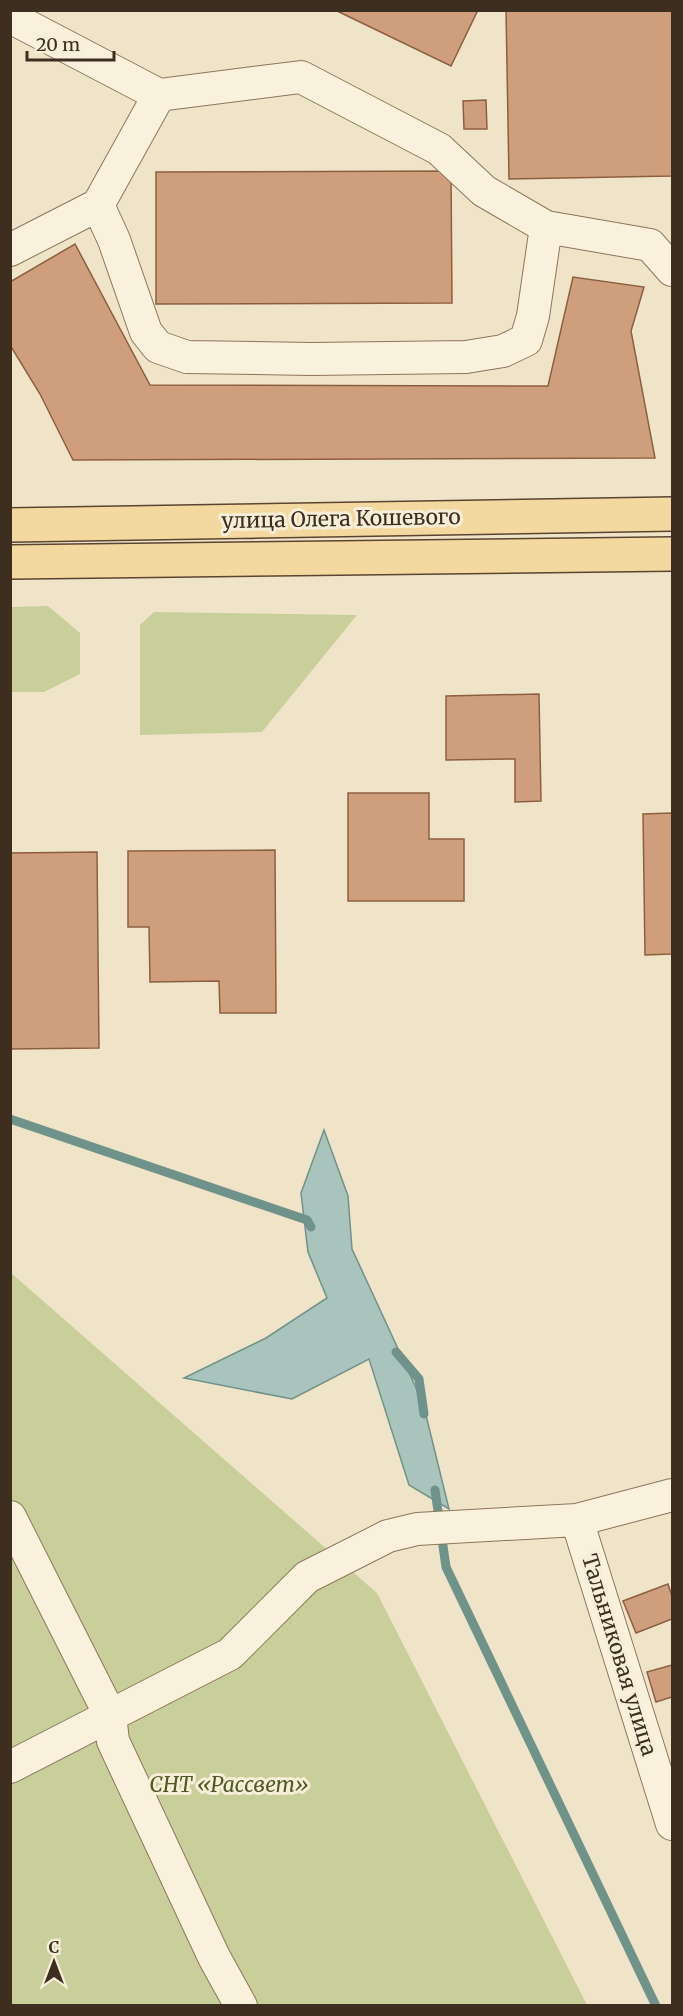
<svg xmlns="http://www.w3.org/2000/svg" width="683" height="2016" font-family="Merriweather,serif">
<style>
.green{fill:#c9cf9b}
.water{fill:#a9c4bc;stroke:#6f938a;stroke-width:1.5}
.lines{fill:none;stroke-linecap:round;stroke-linejoin:round}
.stream{stroke:#6f938a;stroke-width:9}
.building{fill:#cf9f7d;stroke:#8d5f41;stroke-width:1.5}
.minor-casing{stroke:#8d765c;stroke-width:34}
.major-casing{stroke:#5b4430;stroke-width:36}
.minor{stroke:#faf1dc;stroke-width:32}
.major{stroke:#f3d9a0;stroke-width:33}
.labels{text-anchor:middle;stroke-width:6;stroke-linejoin:round;paint-order:stroke}
.street-label{font-size:21px;fill:#3d2e20;stroke:#f7eed8}
.park-label{font-size:21px;font-style:italic;fill:#4d5a26;stroke:#f7eed8}
</style>
<rect width="100%" height="100%" fill="#f0e4c8"/>
<path class="green" d="M 48,606 L 80,633 L 80,674 L 44,692 L 11,692 L 11,607 Z
M 154,612 L 357,615 L 262,732 L 140,735 L 140,625 Z
M 10,1272 L 377,1593 L 587,2005 L 11,2005 Z"/>
<path class="water" d="M 324,1130 L 348,1196 L 352,1249 L 423,1403 L 449,1509 L 409,1485 L 369,1359 L 292,1399 L 184,1378 L 266,1338 L 327,1298 L 308,1252 L 301,1193 Z"/>
<g class="lines">
<path class="stream" d="M 10,1119 L 307,1220 L 311,1227
M 396,1352 L 419,1379 L 424,1414
M 435,1490 L 446,1567 L 656,2006"/>
</g>
<path class="building" d="M 335,10 L 473,10 L 477,12 L 451,66 Z
M 506,10 L 672,10 L 672,176 L 509,179 Z
M 486,100 L 487,129 L 464,129 L 463,101 Z
M 451,171 L 452,303 L 156,304 L 156,172 Z
M 75,244 L 150,385 L 548,386 L 573,277 L 644,287 L 631,331 L 655,458 L 73,460 L 40,394 L 10,345 L 10,282 Z
M 539,694 L 541,801 L 515,802 L 515,759 L 446,760 L 446,696 Z
M 348,793 L 429,793 L 429,839 L 464,839 L 464,901 L 348,901 Z
M 672,813 L 672,954 L 645,955 L 643,814 Z
M 275,850 L 276,1013 L 220,1013 L 219,981 L 150,982 L 149,927 L 128,927 L 128,851 Z
M 97,852 L 99,1048 L 10,1049 L 10,853 Z
M 668,1584 L 672,1596 L 672,1619 L 636,1633 L 623,1601 Z
M 672,1665 L 672,1697 L 656,1702 L 647,1672 Z"/>
<g class="lines">
<defs>
<path id="minor" d="M 10,17 L 159,95 L 301,77 L 439,149 L 484,191 L 546,227 L 650,245 L 672,270
M 98,205 L 114,240 L 146,332 L 158,347 L 187,357 L 311,359 L 466,357 L 503,351 L 526,340 L 533,316 L 546,227
M 10,250 L 98,205 L 159,95
M 10,1517 L 110,1715 L 113,1741 L 214,1957 L 241,2006
M 577,1520 L 672,1824
M 10,1767 L 230,1654 L 307,1577 L 388,1536 L 417,1529 L 577,1520 L 672,1495"/>
<path id="major" d="M 10,525 L 672,514
M 10,562 L 672,554"/>
</defs>
<use href="#minor" class="minor-casing"/>
<use href="#major" class="major-casing"/>
<use href="#minor" class="minor"/>
<use href="#major" class="major"/>
</g>
<g class="labels">
<g class="street-label">
<text transform="translate(341 519) rotate(-1)" y="7">улица Олега Кошевого</text>
<text transform="translate(619 1655) rotate(73)" y="7">Тальниковая улица</text>
</g>
<g class="park-label">
<text x="229" y="1792">СНТ «Рассвет»</text>
</g>
</g>
<rect width="683" height="2016" fill="none" stroke="#3d2e20" stroke-width="24"/>
<g transform="translate(54 1962)" stroke="#f7eed8" stroke-width="4.5" paint-order="stroke">
<path d="M0-4.5L10 22L0 15L-10 22Z" fill="#3d2e20"/>
<text y="-9" font-size="16" font-weight="bold" text-anchor="middle" fill="#3d2e20">С</text>
</g>
<path d="M27 51v9h87v-9" fill="none" stroke="#3d2e20" stroke-width="3"/>
<text x="36" y="51" font-size="18" fill="#3d2e20" stroke="#f7eed8" stroke-width="4.5" paint-order="stroke">20 m</text>
</svg>
